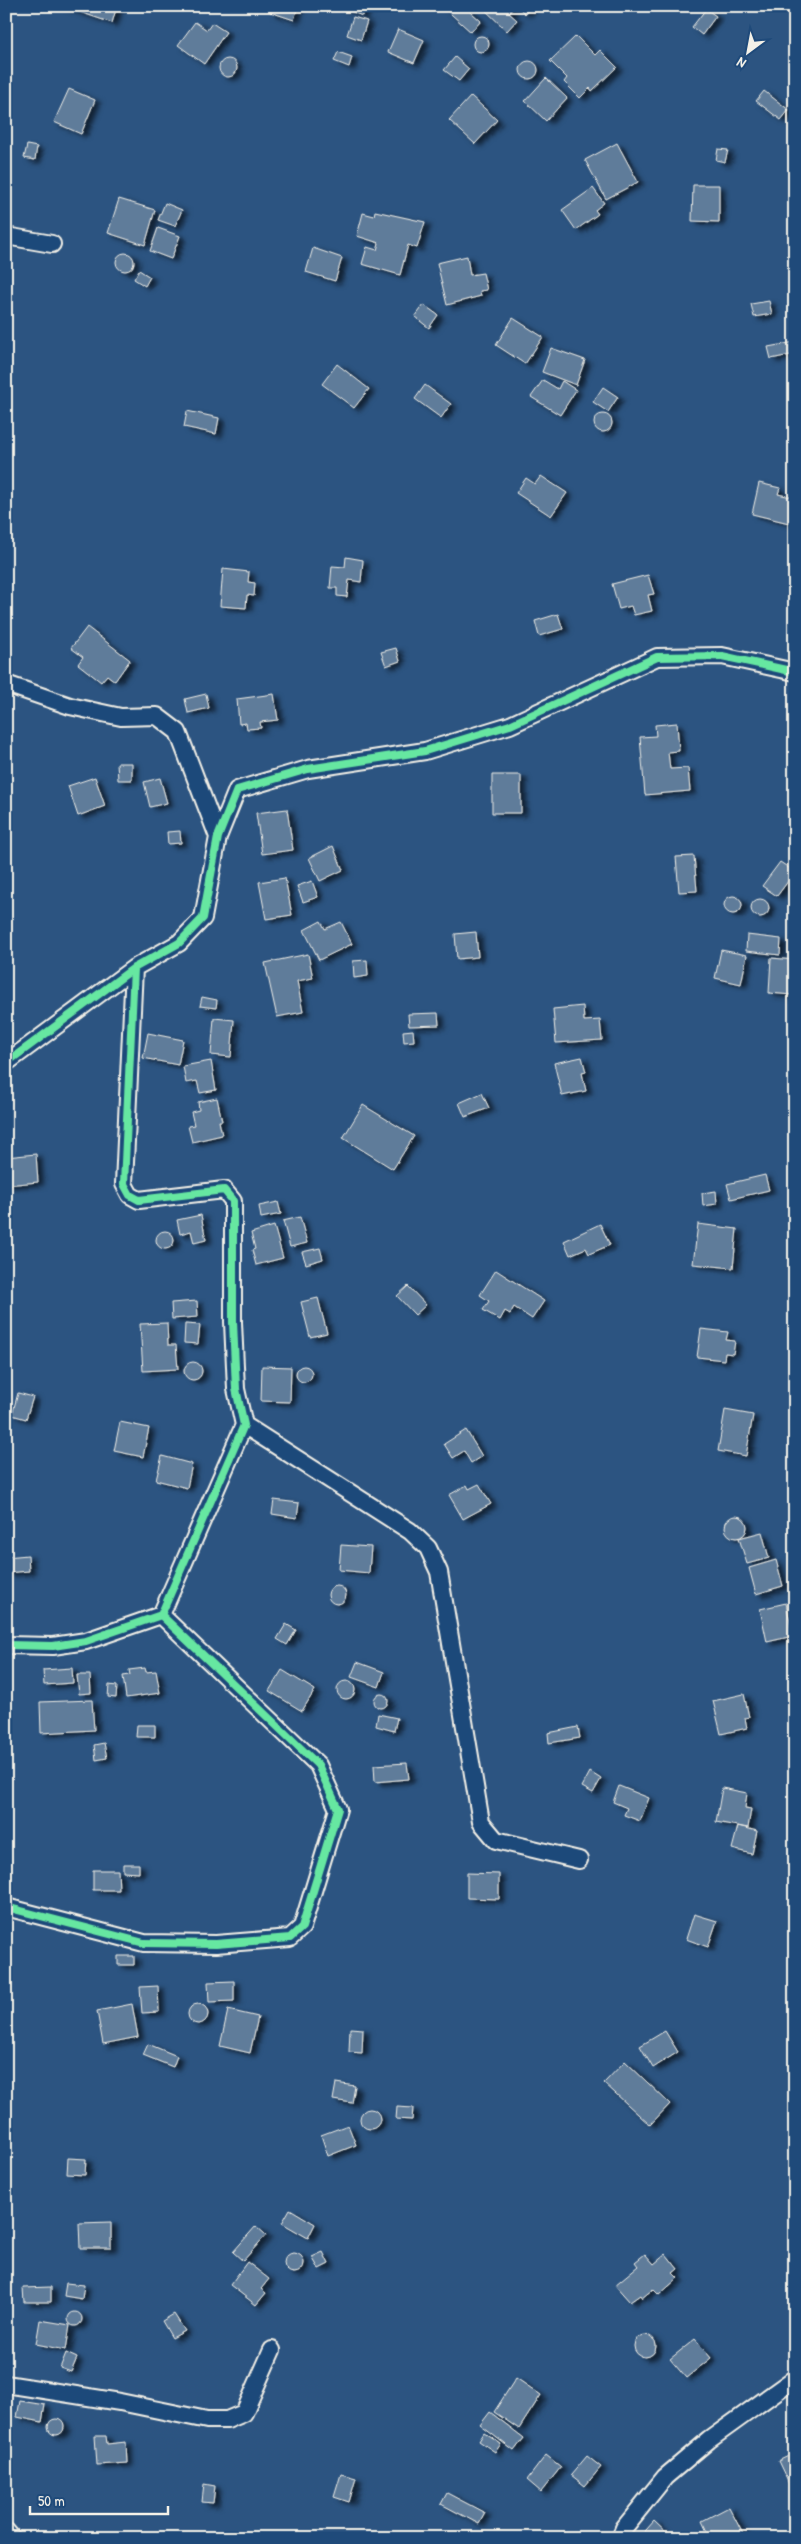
<svg xmlns="http://www.w3.org/2000/svg" width="801" height="2544" font-family="'Patrick Hand',sans-serif">
<style>
.building{fill:#5e7b9a;stroke:#f4f1e8;filter:url(#shadow)}
.lines{fill:none;stroke-linecap:round;stroke-linejoin:round}
.minor-casing{stroke:#f4f1e8;stroke-width:20}
.minor{stroke:#1f4a7a;stroke-width:16}
.cycleway-casing{stroke:#1f4a7a;stroke-width:11}
.cycleway{stroke:#66e7a1;stroke-width:8}
</style>
<defs>
<filter id="shadow"><feDropShadow dx="5.5" dy="3" stdDeviation="2.5" flood-color="#0009"/></filter>
</defs>
<rect width="100%" height="100%" fill="#2c5481"/>
<filter id="ink" filterUnits="userSpaceOnUse"><feTurbulence type="fractalNoise" baseFrequency=".02" numOctaves="2"/><feDisplacementMap in="SourceGraphic" scale="10" xChannelSelector="R" yChannelSelector="G"/><feConvolveMatrix kernelMatrix="1 2 1 2 8 2 1 2 1" color-interpolation-filters="sRGB"/></filter>
<g filter="url(#ink)">
<path class="building" d="M 62,6 L 117,6 L 112,23 Z
M 272,6 L 298,6 L 294,20 L 270,12 Z
M 339,6 L 366,6 L 362,16 Z
M 442,6 L 464,6 L 481,21 L 471,32 Z
M 481,6 L 514,6 L 509,13 L 517,20 L 507,31 Z
M 517,6 L 532,6 L 525,14 Z
M 706,9 L 716,16 L 702,35 L 692,27 Z
M 353,17 L 367,21 L 361,40 L 347,35 Z
M 195,22 L 207,30 L 212,23 L 226,32 L 204,64 L 178,45 Z
M 398,29 L 424,40 L 414,63 L 388,52 Z
M473 44a8 8 0 1 1 16 0a8 8 0 1 1-16 0Z
M 576,36 L 595,55 L 600,50 L 617,67 L 592,91 L 590,88 L 580,98 L 564,82 L 567,78 L 550,61 Z
M 338,52 L 352,57 L 349,67 L 334,61 Z
M 455,57 L 469,69 L 459,81 L 444,70 Z
M219 68a9 9 0 1 1 18 0a9 9 0 1 1-18 0Z
M520 70a9 9 0 1 1 18 0a9 9 0 1 1-18 0Z
M 546,78 L 567,98 L 546,121 L 525,101 Z
M 69,89 L 95,100 L 81,134 L 54,122 Z
M 764,91 L 789,110 L 781,120 L 756,101 Z
M 471,96 L 497,120 L 475,144 L 449,120 Z
M 617,143 L 638,182 L 606,199 L 585,160 Z
M 27,145 L 37,147 L 35,160 L 24,158 Z
M 718,149 L 728,150 L 725,162 L 716,160 Z
M 693,185 L 719,185 L 719,222 L 692,221 Z
M 593,188 L 604,203 L 595,210 L 598,214 L 576,230 L 562,210 Z
M 119,199 L 155,210 L 145,245 L 108,233 Z
M 165,203 L 182,210 L 175,226 L 158,220 Z
M 375,211 L 425,222 L 417,248 L 408,245 L 400,275 L 362,264 L 367,247 L 377,250 L 379,243 L 357,236 L 363,213 L 374,216 Z
M 158,228 L 180,236 L 171,259 L 150,251 Z
M 313,248 L 342,258 L 335,281 L 306,272 Z
M116 262a9 9 0 1 1 18 0a9 9 0 1 1-18 0Z
M 467,256 L 470,275 L 483,273 L 487,290 L 480,291 L 481,296 L 447,305 L 437,263 Z
M 139,270 L 150,277 L 145,286 L 134,279 Z
M 769,301 L 772,314 L 754,317 L 751,304 Z
M 424,305 L 438,315 L 429,328 L 415,317 Z
M 513,318 L 543,337 L 525,364 L 496,345 Z
M 795,342 L 795,354 L 771,359 L 768,347 Z
M 551,348 L 585,360 L 576,385 L 542,372 Z
M 337,364 L 369,389 L 354,408 L 322,384 Z
M 543,380 L 558,389 L 562,381 L 576,390 L 560,415 L 531,397 Z
M 425,385 L 451,404 L 441,418 L 415,399 Z
M 603,387 L 618,397 L 608,412 L 593,402 Z
M 187,411 L 219,418 L 216,434 L 184,427 Z
M594 423a9 9 0 1 1 18 0a9 9 0 1 1-18 0Z
M 541,476 L 567,493 L 551,516 L 516,493 L 526,478 L 535,484 Z
M 759,483 L 780,488 L 778,494 L 795,498 L 789,523 L 752,514 Z
M 346,557 L 363,560 L 361,582 L 349,580 L 347,597 L 337,596 L 337,588 L 330,588 L 332,566 L 345,567 Z
M 223,569 L 249,572 L 248,582 L 255,583 L 254,596 L 247,595 L 246,608 L 220,606 Z
M 648,575 L 654,594 L 648,595 L 652,611 L 634,615 L 631,606 L 619,609 L 612,584 Z
M 558,614 L 563,629 L 539,636 L 535,621 Z
M 87,627 L 130,660 L 115,681 L 107,675 L 101,682 L 78,664 L 83,657 L 71,648 Z
M 396,648 L 400,661 L 386,666 L 381,652 Z
M 206,694 L 209,708 L 188,713 L 185,699 Z
M 274,694 L 278,720 L 260,722 L 261,728 L 247,729 L 246,723 L 239,724 L 237,699 Z
M 677,723 L 679,751 L 668,752 L 670,769 L 688,768 L 690,791 L 645,795 L 640,737 L 656,736 L 655,725 Z
M 117,763 L 132,763 L 132,780 L 118,780 Z
M 492,775 L 521,775 L 521,813 L 492,813 Z
M 95,777 L 105,806 L 78,816 L 68,786 Z
M 160,778 L 167,803 L 150,807 L 144,782 Z
M 287,809 L 293,850 L 262,854 L 256,813 Z
M 180,831 L 181,843 L 168,844 L 167,832 Z
M 333,846 L 343,870 L 320,881 L 309,858 Z
M 694,856 L 697,891 L 679,892 L 676,857 Z
M 780,862 L 795,872 L 777,896 L 762,886 Z
M 285,878 L 292,915 L 266,919 L 259,882 Z
M 312,881 L 318,897 L 303,902 L 297,886 Z
M724 905a9 9 0 1 1 18 0a9 9 0 1 1-18 0Z
M751 908a9 9 0 1 1 18 0a9 9 0 1 1-18 0Z
M 321,921 L 325,929 L 341,922 L 352,944 L 319,960 L 304,930 Z
M 476,932 L 478,957 L 457,959 L 455,934 Z
M 747,935 L 781,939 L 780,955 L 746,951 Z
M 721,950 L 747,955 L 741,984 L 715,978 Z
M 308,954 L 313,978 L 297,981 L 303,1012 L 277,1017 L 265,963 Z
M 771,958 L 795,960 L 795,990 L 792,989 L 792,995 L 769,993 Z
M 367,960 L 368,976 L 354,978 L 353,961 Z
M 202,997 L 217,1000 L 216,1008 L 200,1006 Z
M 583,1006 L 584,1021 L 600,1020 L 602,1040 L 556,1043 L 553,1009 Z
M 438,1013 L 439,1025 L 409,1026 L 408,1014 Z
M 214,1018 L 234,1020 L 231,1057 L 211,1055 Z
M 413,1030 L 414,1041 L 404,1042 L 403,1031 Z
M 148,1033 L 183,1040 L 178,1065 L 143,1058 Z
M 582,1057 L 586,1072 L 582,1073 L 586,1091 L 562,1096 L 554,1063 Z
M 211,1061 L 216,1090 L 200,1093 L 197,1081 L 186,1083 L 183,1066 Z
M 482,1093 L 489,1108 L 465,1117 L 459,1103 Z
M 217,1098 L 222,1121 L 219,1121 L 222,1135 L 192,1142 L 188,1126 L 194,1125 L 191,1112 L 199,1110 L 198,1102 Z
M 363,1105 L 414,1136 L 393,1169 L 343,1138 Z
M 36,1154 L 38,1182 L 6,1185 L 6,1157 Z
M 765,1175 L 769,1190 L 731,1199 L 727,1184 Z
M 716,1191 L 717,1204 L 703,1206 L 702,1193 Z
M 278,1202 L 281,1214 L 261,1218 L 259,1206 Z
M 201,1215 L 206,1240 L 194,1243 L 191,1231 L 180,1234 L 177,1220 Z
M 300,1217 L 307,1243 L 290,1247 L 283,1221 Z
M 600,1224 L 610,1245 L 589,1254 L 586,1248 L 570,1255 L 564,1241 Z
M 698,1224 L 737,1229 L 733,1268 L 693,1264 Z
M 274,1226 L 283,1258 L 256,1265 L 252,1250 L 255,1249 L 251,1233 Z
M156 1240a9 9 0 1 1 18 0a9 9 0 1 1-18 0Z
M 320,1248 L 323,1259 L 306,1264 L 302,1252 Z
M 496,1270 L 544,1301 L 532,1319 L 514,1307 L 510,1314 L 505,1311 L 500,1320 L 483,1310 L 489,1301 L 480,1295 Z
M 408,1286 L 426,1305 L 415,1315 L 397,1296 Z
M 318,1298 L 327,1333 L 310,1337 L 301,1302 Z
M 197,1301 L 198,1317 L 172,1319 L 171,1303 Z
M 167,1323 L 168,1345 L 176,1345 L 178,1369 L 143,1371 L 140,1324 Z
M 185,1324 L 200,1325 L 198,1344 L 184,1343 Z
M 701,1329 L 728,1332 L 726,1340 L 735,1341 L 733,1354 L 725,1353 L 724,1360 L 697,1357 Z
M184 1371a9 9 0 1 1 18 0a9 9 0 1 1-18 0Z
M 262,1366 L 291,1367 L 290,1402 L 261,1401 Z
M296 1374a8 8 0 1 1 16 0a8 8 0 1 1-16 0Z
M 18,1393 L 33,1397 L 26,1419 L 12,1415 Z
M 725,1410 L 753,1415 L 746,1456 L 718,1451 Z
M 120,1422 L 149,1428 L 143,1457 L 114,1451 Z
M 466,1430 L 482,1456 L 471,1463 L 464,1451 L 453,1458 L 444,1444 Z
M 162,1456 L 192,1464 L 187,1488 L 156,1480 Z
M 479,1484 L 491,1504 L 463,1519 L 449,1495 L 467,1485 L 469,1489 Z
M 274,1500 L 299,1503 L 297,1518 L 272,1514 Z
M725 1527a11 11 0 1 1 22 0a11 11 0 1 1-22 0Z
M 762,1532 L 769,1558 L 747,1564 L 739,1538 Z
M 341,1545 L 371,1547 L 369,1573 L 339,1570 Z
M 28,1555 L 29,1571 L 6,1573 L 6,1557 Z
M 776,1560 L 783,1586 L 756,1594 L 749,1568 Z
M328 1595a9 9 0 1 1 18 0a9 9 0 1 1-18 0Z
M 786,1603 L 793,1636 L 767,1642 L 760,1609 Z
M 286,1624 L 296,1630 L 287,1645 L 277,1639 Z
M 357,1662 L 384,1672 L 379,1687 L 351,1677 Z
M 72,1668 L 73,1683 L 44,1685 L 43,1670 Z
M 145,1668 L 146,1672 L 156,1671 L 160,1693 L 126,1698 L 123,1676 L 130,1675 L 129,1670 Z
M 282,1670 L 315,1690 L 302,1711 L 269,1691 Z
M 77,1675 L 90,1675 L 91,1693 L 79,1694 Z
M337 1690a9 9 0 1 1 18 0a9 9 0 1 1-18 0Z
M 109,1685 L 117,1686 L 116,1698 L 108,1697 Z
M374 1701a7 7 0 1 1 14 0a7 7 0 1 1-14 0Z
M 744,1694 L 749,1717 L 745,1718 L 747,1728 L 721,1734 L 713,1701 Z
M 92,1700 L 94,1730 L 41,1733 L 40,1702 Z
M 378,1714 L 397,1718 L 394,1731 L 376,1726 Z
M 137,1725 L 155,1725 L 155,1737 L 136,1737 Z
M 578,1727 L 580,1738 L 549,1743 L 548,1733 Z
M 104,1743 L 107,1758 L 96,1760 L 94,1745 Z
M 407,1763 L 409,1779 L 375,1782 L 374,1765 Z
M 590,1772 L 601,1779 L 593,1793 L 582,1787 Z
M 619,1786 L 649,1798 L 640,1821 L 624,1815 L 627,1808 L 613,1802 Z
M 722,1788 L 747,1793 L 745,1808 L 751,1809 L 748,1828 L 716,1822 Z
M 738,1826 L 757,1831 L 752,1854 L 732,1849 Z
M 123,1864 L 139,1864 L 139,1873 L 123,1872 Z
M 93,1870 L 118,1870 L 119,1890 L 93,1890 Z
M 467,1873 L 499,1874 L 499,1899 L 467,1898 Z
M 694,1914 L 717,1921 L 708,1947 L 686,1939 Z
M 118,1956 L 134,1956 L 134,1965 L 118,1965 Z
M 234,1981 L 234,2001 L 209,2002 L 208,1982 Z
M 158,1986 L 159,2012 L 142,2013 L 140,1987 Z
M 132,2004 L 138,2037 L 103,2044 L 97,2011 Z
M188 2014a10 10 0 1 1 20 0a10 10 0 1 1-20 0Z
M 228,2010 L 258,2017 L 250,2053 L 220,2046 Z
M 350,2028 L 363,2029 L 362,2053 L 349,2052 Z
M 665,2031 L 678,2052 L 653,2068 L 640,2046 Z
M 148,2044 L 177,2056 L 173,2067 L 143,2055 Z
M 625,2061 L 670,2104 L 650,2125 L 604,2083 Z
M 336,2083 L 355,2086 L 352,2103 L 333,2100 Z
M 397,2107 L 413,2108 L 412,2120 L 396,2119 Z
M360 2119a10 10 0 1 1 20 0a10 10 0 1 1-20 0Z
M 348,2125 L 356,2145 L 328,2156 L 321,2135 Z
M 68,2158 L 86,2159 L 85,2175 L 67,2174 Z
M 290,2209 L 315,2224 L 308,2238 L 282,2223 Z
M 111,2222 L 111,2248 L 80,2248 L 79,2223 Z
M 256,2226 L 266,2235 L 243,2261 L 233,2252 Z
M 323,2252 L 329,2264 L 319,2269 L 312,2257 Z
M284 2263a10 10 0 1 1 20 0a10 10 0 1 1-20 0Z
M 645,2254 L 654,2264 L 666,2254 L 678,2269 L 673,2273 L 678,2278 L 659,2295 L 653,2289 L 642,2298 L 640,2295 L 630,2302 L 615,2285 L 638,2266 L 635,2262 Z
M 247,2262 L 269,2279 L 261,2289 L 266,2293 L 256,2305 L 230,2285 Z
M 66,2283 L 84,2285 L 82,2299 L 64,2296 Z
M 51,2287 L 51,2302 L 24,2302 L 23,2288 Z
M68 2319a7 7 0 1 1 14 0a7 7 0 1 1-14 0Z
M 174,2314 L 185,2331 L 172,2338 L 162,2321 Z
M 40,2320 L 70,2325 L 66,2350 L 36,2344 Z
M634 2346a11 11 0 1 1 22 0a11 11 0 1 1-22 0Z
M 695,2339 L 711,2358 L 686,2378 L 670,2359 Z
M 66,2353 L 77,2358 L 71,2372 L 60,2368 Z
M 516,2378 L 541,2395 L 519,2429 L 494,2412 Z
M 20,2401 L 45,2405 L 42,2422 L 17,2417 Z
M 490,2412 L 524,2438 L 514,2451 L 480,2425 Z
M48 2427a8 8 0 1 1 16 0a8 8 0 1 1-16 0Z
M 484,2433 L 501,2444 L 495,2452 L 479,2441 Z
M 95,2436 L 106,2436 L 107,2444 L 126,2442 L 127,2463 L 97,2465 Z
M 795,2453 L 795,2481 L 789,2484 L 778,2461 Z
M 546,2455 L 561,2467 L 541,2492 L 527,2480 Z
M 587,2456 L 601,2467 L 585,2486 L 571,2475 Z
M 341,2474 L 356,2478 L 349,2502 L 334,2497 Z
M 204,2484 L 215,2486 L 213,2503 L 202,2502 Z
M 447,2493 L 485,2513 L 479,2524 L 441,2504 Z
M 729,2507 L 744,2536 L 710,2538 L 702,2521 Z
M 654,2521 L 672,2538 L 639,2538 Z"/>
<g class="lines">
<defs>
<path id="minor" d="M 6,236 L 52,244
M 6,684 L 70,706 L 121,717 L 157,716 L 178,732 L 218,837
M 6,1063 L 134,968 L 179,943 L 203,918 L 218,837 L 237,790 L 308,769 L 425,751 L 510,725 L 657,657 L 722,656 L 795,672
M 244,1425 L 410,1531 L 428,1548 L 439,1572 L 481,1822 L 496,1840 L 579,1860
M 6,1645 L 53,1646 L 86,1641 L 161,1615 L 244,1425 L 236,1389 L 233,1322 L 233,1201 L 224,1190 L 139,1200 L 130,1195 L 124,1184 L 134,968
M 6,1907 L 144,1943 L 216,1944 L 290,1938 L 302,1927 L 338,1809 L 318,1765 L 161,1615
M 6,2384 L 120,2402 L 207,2420 L 227,2420 L 244,2413 L 272,2350
M 6,2531 L 12,2538
M 620,2538 L 624,2528 L 665,2477 L 709,2440 L 795,2378"/>
</defs>
<use href="#minor" class="minor-casing"/>
<use href="#minor" class="minor"/>
<defs>
<path id="cycleway" d="M 6,1063 L 134,968 L 179,943 L 203,918 L 218,837 L 237,790 L 308,769 L 425,751 L 510,725 L 657,657 L 722,656 L 795,672
M 6,1645 L 53,1646 L 86,1641 L 161,1615 L 244,1425 L 236,1389 L 233,1322 L 233,1201 L 224,1190 L 139,1200 L 130,1195 L 124,1184 L 134,968
M 6,1907 L 144,1943 L 216,1944 L 290,1938 L 302,1927 L 338,1809 L 318,1765 L 161,1615"/>
</defs>
<use href="#cycleway" class="cycleway-casing"/>
<use href="#cycleway" class="cycleway"/>
</g>
</g>
<rect width="801" height="2544" fill="none" stroke="#1f4a7a" stroke-width="25"/>
<rect x="12" y="12" width="776" height="2519" fill="none" stroke="#f4f1e8" stroke-width="2" filter="url(#ink)"/>
<g transform="translate(748 52) rotate(212)" stroke="#1f4a7a" stroke-width="4" paint-order="stroke">
<path d="M0-4L9 19L0 12L-9 19Z" fill="#f4f1e8"/>
<text y="-8" font-size="14" font-weight="bold" text-anchor="middle" fill="#f4f1e8">N</text>
</g>
<path d="M30 2506v8h138v-8" fill="none" stroke="#f4f1e8" stroke-width="2.5"/>
<text x="38" y="2506" font-size="15" fill="#f4f1e8" stroke="#1f4a7a" stroke-width="4" paint-order="stroke">50 m</text>
</svg>
